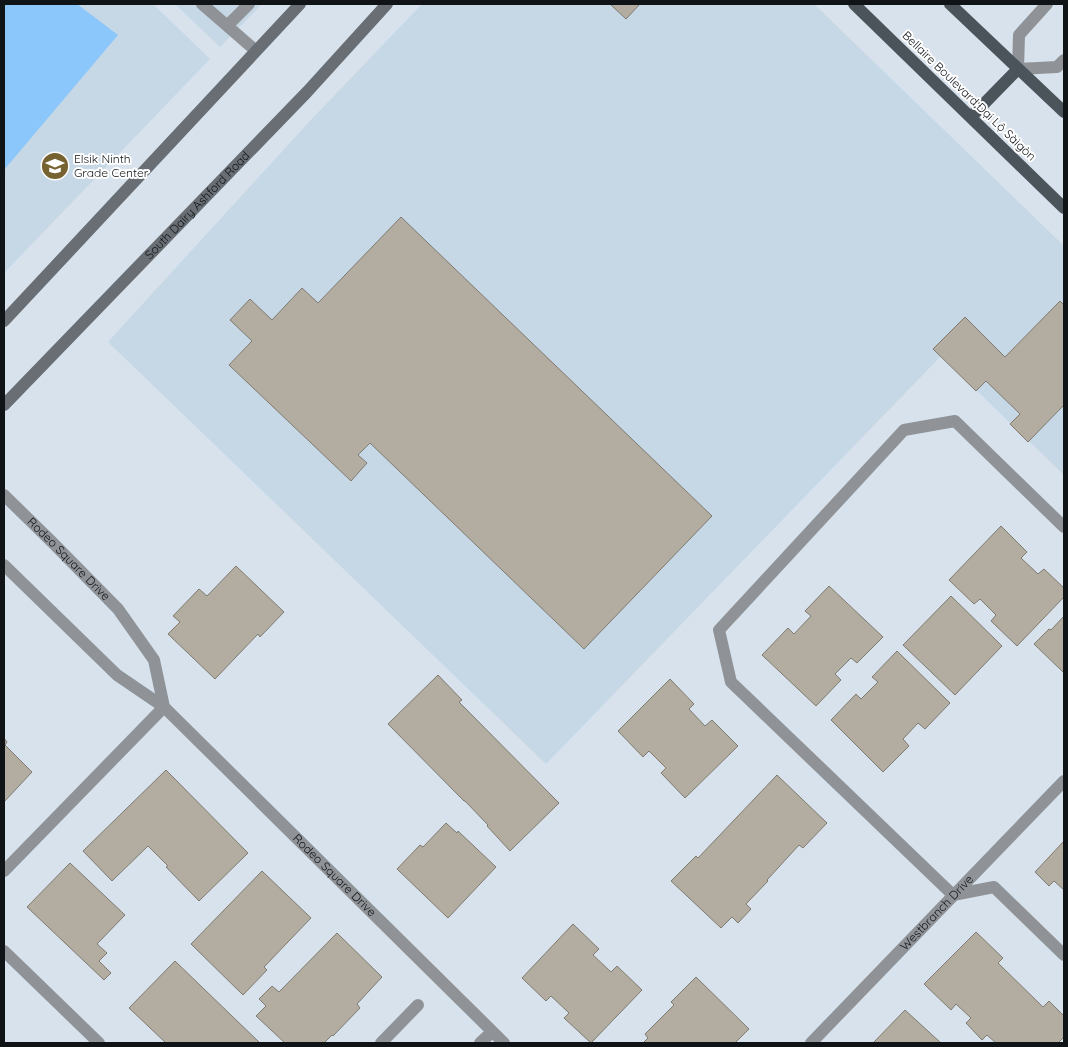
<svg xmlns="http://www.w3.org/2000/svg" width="1068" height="1047" font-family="Quicksand,sans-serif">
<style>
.built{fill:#c6d7e6}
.green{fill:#8bc7fb}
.building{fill:#b2aca1;stroke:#807b70}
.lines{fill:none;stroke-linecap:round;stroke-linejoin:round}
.service{stroke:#8f9397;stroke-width:12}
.minor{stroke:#8f9397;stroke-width:12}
.secondary{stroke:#686e74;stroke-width:12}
.primary{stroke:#4c545b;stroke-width:12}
.labels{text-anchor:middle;stroke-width:4;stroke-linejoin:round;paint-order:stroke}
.street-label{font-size:12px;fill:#101417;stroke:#fff}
.poi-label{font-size:12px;fill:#101417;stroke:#fff;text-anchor:start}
</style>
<rect width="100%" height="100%" fill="#d7e2ec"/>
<path class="built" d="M 4,4 L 153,4 L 210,59 L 4,273 Z
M 175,4 L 262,4 L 220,47 Z
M 422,4 L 814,4 L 1064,246 L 1064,475 L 941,356 L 546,764 L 108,342 L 308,123 Z"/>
<path class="green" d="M 4,4 L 77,4 L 118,35 L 4,170 Z"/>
<path class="building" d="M 610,4 L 640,4 L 626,19 Z
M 401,217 L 712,516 L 584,649 L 370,443 L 358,455 L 367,463 L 351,481 L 229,365 L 252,341 L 230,320 L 250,299 L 272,320 L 302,288 L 318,303 Z
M 1060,301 L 1064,305 L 1064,405 L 1028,442 L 1010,424 L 1020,414 L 986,381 L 976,391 L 933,349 L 965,317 L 1005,357 Z
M 1001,526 L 1027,552 L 1021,558 L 1038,574 L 1044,569 L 1064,588 L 1064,597 L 1017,646 L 991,621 L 996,615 L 980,599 L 974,604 L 949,580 Z
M 236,566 L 284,612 L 260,637 L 258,634 L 215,679 L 168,634 L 180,622 L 173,616 L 199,589 L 207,596 Z
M 829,586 L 883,637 L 857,663 L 851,658 L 835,674 L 841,680 L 816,706 L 762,655 L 788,628 L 794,634 L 811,616 L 805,611 Z
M 951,596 L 1002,646 L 955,695 L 903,645 Z
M 1064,616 L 1064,673 L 1034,644 L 1049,629 L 1051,630 Z
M 897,651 L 950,703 L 925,729 L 918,723 L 903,739 L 909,746 L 883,772 L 831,720 L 856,694 L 861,699 L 878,682 L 872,677 Z
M 438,675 L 462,700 L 459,702 L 559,803 L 510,851 L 487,826 L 488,825 L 465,801 L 464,801 L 388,724 Z
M 670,679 L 694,704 L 689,709 L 705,726 L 712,720 L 738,746 L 685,798 L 661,773 L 666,768 L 649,751 L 643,757 L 618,731 Z
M 4,738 L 7,742 L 5,745 L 32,772 L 4,802 Z
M 166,770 L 248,853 L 199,901 L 166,867 L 168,866 L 148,846 L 112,881 L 83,851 Z
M 777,775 L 827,823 L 803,848 L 799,845 L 767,880 L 768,881 L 746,904 L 751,909 L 738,923 L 732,917 L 721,928 L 671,881 L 696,856 L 698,858 Z
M 446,823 L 457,833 L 458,831 L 496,867 L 448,918 L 397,869 L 420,845 L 423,847 Z
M 1064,841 L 1064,890 L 1054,881 L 1049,886 L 1035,872 Z
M 70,863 L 125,915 L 97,944 L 107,953 L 99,961 L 111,973 L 104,980 L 27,907 Z
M 262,871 L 311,918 L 264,967 L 267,970 L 243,995 L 191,944 Z
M 573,924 L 599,949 L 593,955 L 611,972 L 617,966 L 642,990 L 591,1043 L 564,1018 L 569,1013 L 551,996 L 546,1001 L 522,978 Z
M 976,932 L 1003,958 L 998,963 L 1043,1007 L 1049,1001 L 1064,1016 L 1064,1037 L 1058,1043 L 996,1043 L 987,1035 L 982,1040 L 966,1023 L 971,1018 L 956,1004 L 951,1010 L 924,984 Z
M 337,933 L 382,977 L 357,1004 L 360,1008 L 333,1036 L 332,1035 L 324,1043 L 285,1043 L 256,1016 L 266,1006 L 259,999 L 272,986 L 279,992 Z
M 175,961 L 260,1043 L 166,1043 L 129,1008 Z
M 696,977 L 749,1029 L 735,1043 L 643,1043 L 648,1038 L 645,1034 L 674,1005 L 671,1002 Z
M 905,1010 L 941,1043 L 873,1043 Z"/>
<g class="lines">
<path class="service" d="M 202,4 L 255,50
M 1047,4 L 1019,35 L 1018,69 L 1057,67 L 1064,60
M 228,25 L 249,4
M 1064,527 L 955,421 L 904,430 L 719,630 L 731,682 L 953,895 L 994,887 L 1064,955
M 4,871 L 164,707
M 4,951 L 99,1043
M 381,1043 L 418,1005
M 480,1043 L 492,1032"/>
<g class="minor">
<path id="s1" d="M 4,495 L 53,543 L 118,609 L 154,660 L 164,707"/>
<path id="s2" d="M 4,565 L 117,675 L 164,707 L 504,1043"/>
<path id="s3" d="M 811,1043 L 1064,781"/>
</g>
<g class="secondary">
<path d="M 4,321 L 300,4"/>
<path id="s4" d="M 4,405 L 307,92 L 387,4"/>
</g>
<path class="primary" d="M 854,4 L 1064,208
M 950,4 L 1064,112
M 971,117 L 1018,69"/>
</g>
<defs>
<symbol id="school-disc" viewBox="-11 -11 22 22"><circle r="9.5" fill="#776231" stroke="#fff"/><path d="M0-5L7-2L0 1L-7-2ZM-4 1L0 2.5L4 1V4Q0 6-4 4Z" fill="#fff"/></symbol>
</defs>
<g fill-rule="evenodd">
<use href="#school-disc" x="39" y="150" width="32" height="32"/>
</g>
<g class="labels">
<g class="street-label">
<text transform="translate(969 96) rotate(44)" y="4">Bellaire Boulevard;Đại Lộ Sàigòn</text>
<text dy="4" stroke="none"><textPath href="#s4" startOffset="278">South Dairy Ashford Road</textPath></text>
<text dy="4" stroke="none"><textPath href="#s1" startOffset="91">Rodeo Square Drive</textPath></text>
<text dy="4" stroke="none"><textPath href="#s2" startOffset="454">Rodeo Square Drive</textPath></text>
<text dy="4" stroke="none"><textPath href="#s3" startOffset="181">Westbranch Drive</textPath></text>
</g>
<g class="poi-label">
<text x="74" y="163">Elsik Ninth<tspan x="74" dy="14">Grade Center</tspan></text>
</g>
</g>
<rect width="1068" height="1047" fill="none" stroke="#101417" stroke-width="10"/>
</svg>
